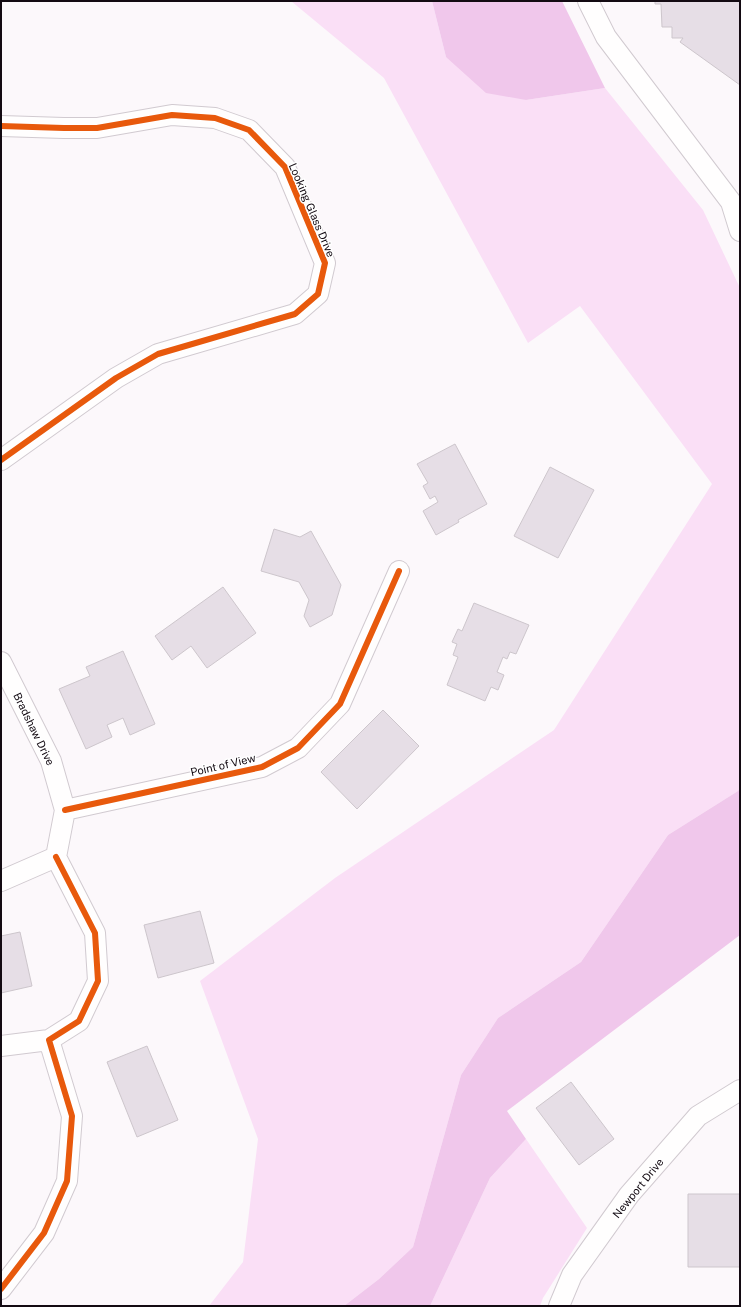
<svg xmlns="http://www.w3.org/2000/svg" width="741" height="1307" font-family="'Public Sans',sans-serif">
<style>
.green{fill:#fadff6}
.forest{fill:#f0c7eb}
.building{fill:#e6dee6;stroke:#cdc6cc}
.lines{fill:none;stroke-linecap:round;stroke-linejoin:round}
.minor-casing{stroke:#d1cad0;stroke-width:22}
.minor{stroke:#fffefe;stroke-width:20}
.cycleway-casing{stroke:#fff;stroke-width:8}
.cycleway{stroke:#e8590c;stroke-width:6}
.labels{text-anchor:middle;stroke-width:3;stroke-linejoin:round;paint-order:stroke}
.street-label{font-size:11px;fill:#130a12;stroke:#fff}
</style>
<rect width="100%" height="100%" fill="#fcf8fb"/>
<path class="green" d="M 291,1 L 432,1 L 446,57 L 526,100 L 605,88 L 703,210 L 740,288 L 740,788 L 738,791 L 668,835 L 581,962 L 498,1018 L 461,1075 L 413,1247 L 379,1279 L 344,1306 L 209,1306 L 243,1262 L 258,1139 L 200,981 L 335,878 L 554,730 L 712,484 L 580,306 L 528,343 L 384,78 Z
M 526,1139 L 587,1228 L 543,1298 L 540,1306 L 430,1306 L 490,1178 Z"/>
<path class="forest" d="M 432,1 L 562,1 L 605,88 L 526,100 L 486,93 L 446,57 Z
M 740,788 L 740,935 L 507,1111 L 526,1139 L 490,1178 L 430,1306 L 344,1306 L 379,1279 L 413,1247 L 461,1075 L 498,1018 L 581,962 L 668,835 L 738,791 Z"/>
<path class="building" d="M 655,1 L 740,1 L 740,85 L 680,42 L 683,38 L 672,38 L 672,27 L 662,27 L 661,4 L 655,4 Z
M 455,444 L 487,504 L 458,520 L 459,522 L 436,535 L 423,511 L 438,502 L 435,496 L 430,499 L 423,486 L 428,483 L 417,464 Z
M 550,467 L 594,490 L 558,558 L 514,536 Z
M 274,529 L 300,537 L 311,531 L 341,585 L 332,615 L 310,627 L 304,616 L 309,600 L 299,582 L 261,571 Z
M 223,587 L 256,633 L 207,668 L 191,646 L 172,660 L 155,636 Z
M 474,603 L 529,625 L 516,654 L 510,652 L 507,659 L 503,657 L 497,672 L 504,675 L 498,690 L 491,687 L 485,701 L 447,685 L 458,657 L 453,655 L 457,644 L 452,642 L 458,629 L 462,631 Z
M 123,651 L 155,724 L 130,735 L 123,718 L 107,725 L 112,737 L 86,749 L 59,689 L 90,676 L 86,667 Z
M 383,710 L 419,746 L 357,809 L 321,772 Z
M 200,911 L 214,963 L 158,978 L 144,925 Z
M 20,932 L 32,986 L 1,993 L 1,936 Z
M 147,1046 L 178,1120 L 137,1137 L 107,1062 Z
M 571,1082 L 614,1139 L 579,1165 L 536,1108 Z
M 688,1194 L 740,1194 L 740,1267 L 688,1267 Z"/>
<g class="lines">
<defs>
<path id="minor" d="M 588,1 L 606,37 L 731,202 L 740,231
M 1,126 L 64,128 L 97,128 L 172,115 L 215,118 L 249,130 L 285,167 L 325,263 L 318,294 L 295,314 L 158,354 L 116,378 L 1,460
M 1,662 L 51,761 L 65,810 L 56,857 L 1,881
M 65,810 L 262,767 L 298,748 L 340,704 L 399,571
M 1,1046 L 49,1040
M 1,1289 L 44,1233 L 67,1181 L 72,1116 L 49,1040 L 79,1021 L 98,981 L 95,933 L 56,857
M 559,1306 L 572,1275 L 629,1195 L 698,1116 L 740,1090"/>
</defs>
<use href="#minor" class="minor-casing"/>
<use href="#minor" class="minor"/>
<defs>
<path id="cycleway" d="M 1,126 L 64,128 L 97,128 L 172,115 L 215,118 L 249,130 L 285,167 L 325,263 L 318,294 L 295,314 L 158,354 L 116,378 L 1,460
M 65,810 L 262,767 L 298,748 L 340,704 L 399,571
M 1,1289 L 44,1233 L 67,1181 L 72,1116 L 49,1040 L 79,1021 L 98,981 L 95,933 L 56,857"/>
</defs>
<use href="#cycleway" class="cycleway-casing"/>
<use href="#cycleway" class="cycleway"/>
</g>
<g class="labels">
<g class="street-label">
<text transform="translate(312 210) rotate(67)" y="4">Looking Glass Drive</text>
<text transform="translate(34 729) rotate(64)" y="4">Bradshaw Drive</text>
<text transform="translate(223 765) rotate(-13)" y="4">Point of View</text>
<text transform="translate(638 1188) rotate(-51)" y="4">Newport Drive</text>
</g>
</g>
<rect width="741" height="1307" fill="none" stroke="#130a12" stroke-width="4"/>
</svg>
